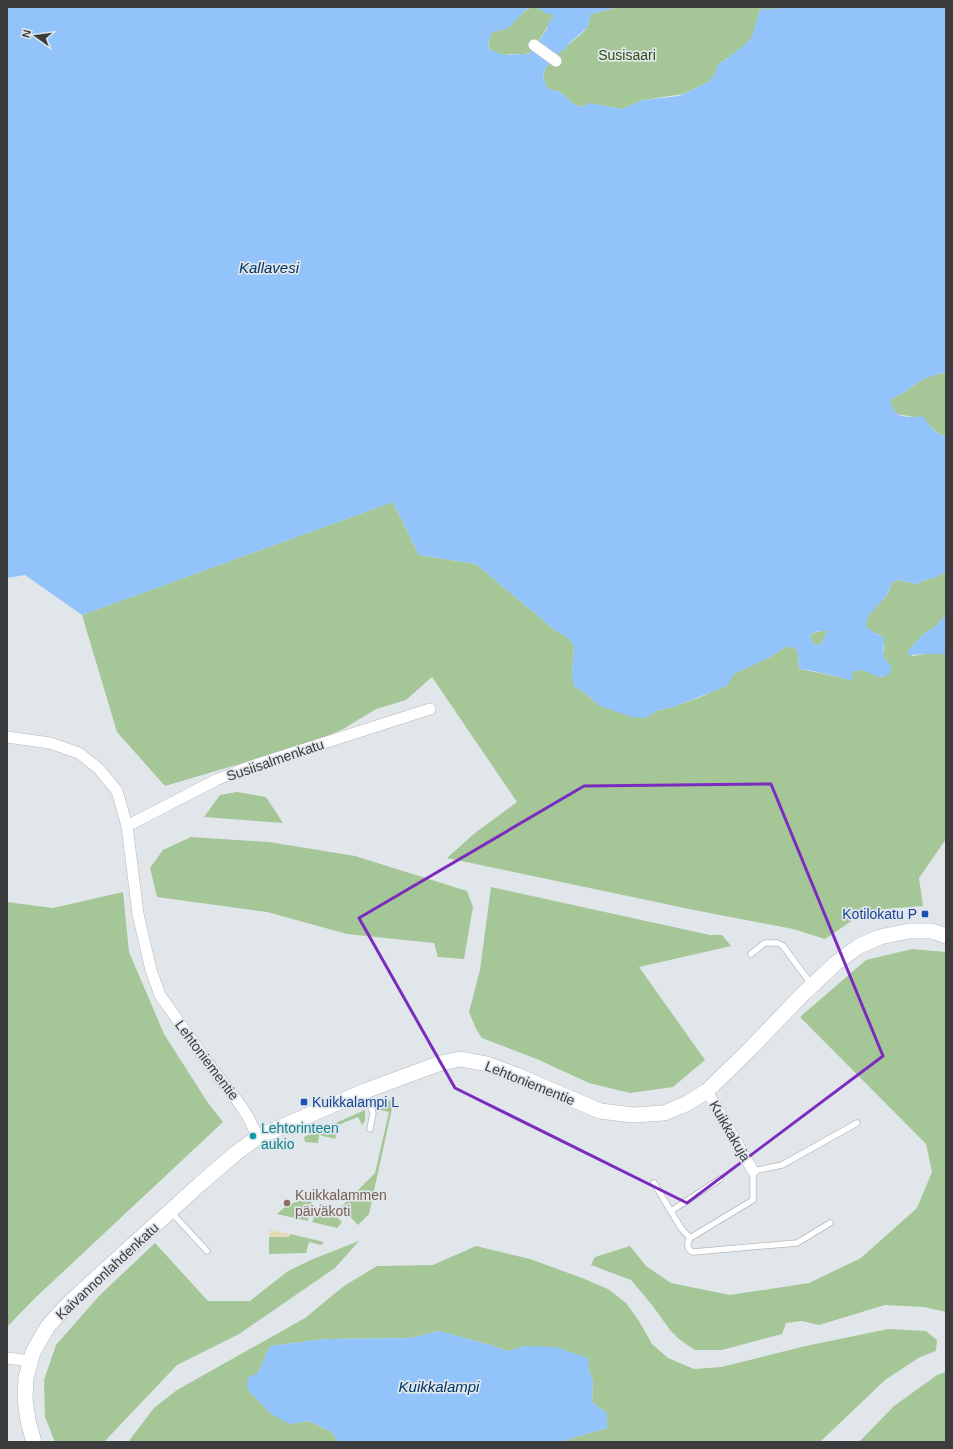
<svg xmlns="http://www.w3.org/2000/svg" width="953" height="1449" font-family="Helvetica,sans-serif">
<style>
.green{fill:#a5c797}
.sand{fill:#e5dcb7}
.water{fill:#92c4fb;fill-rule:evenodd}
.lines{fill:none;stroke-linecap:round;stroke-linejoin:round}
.lane-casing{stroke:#b5b9bd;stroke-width:7}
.street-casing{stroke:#b5b9bd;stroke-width:12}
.secondary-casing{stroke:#b5b9bd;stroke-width:16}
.lane{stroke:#fff;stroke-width:5.5}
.street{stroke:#fff;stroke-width:11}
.secondary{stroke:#fff;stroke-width:15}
.marked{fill:none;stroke:#7b2cbf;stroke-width:3;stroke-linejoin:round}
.transit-dot{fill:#1a4fb4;stroke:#e1e6ea;stroke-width:1.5}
.culture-dot{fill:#0f9aa8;stroke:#e1e6ea;stroke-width:1.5}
.education-dot{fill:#8d6e63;stroke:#e1e6ea;stroke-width:1.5}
.labels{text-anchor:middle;stroke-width:3.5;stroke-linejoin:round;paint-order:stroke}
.park-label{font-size:14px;fill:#295114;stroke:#e1e6ea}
.street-label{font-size:14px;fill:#3a3c3e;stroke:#e1e6ea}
.transit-label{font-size:14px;fill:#164399;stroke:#e1e6ea;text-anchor:end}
.culture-label{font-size:14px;fill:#0d838f;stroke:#e1e6ea;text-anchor:start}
.education-label{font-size:14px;fill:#785e54;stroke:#e1e6ea;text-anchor:start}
.water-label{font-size:15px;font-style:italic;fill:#003666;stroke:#e1e6ea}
</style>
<rect width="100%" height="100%" fill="#e1e6ea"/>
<path class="green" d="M 533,7 L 539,8 L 545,12 L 555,15 L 532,51 C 525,56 519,54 511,54 C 508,54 508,55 505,55 C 490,55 484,45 492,32 C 496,30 501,31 504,29 C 514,23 524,9 533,7 Z
M 619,7 L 781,7 C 775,11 767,7 760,10 C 757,18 756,27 753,35 C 748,45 730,57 721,62 L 714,76 L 707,83 L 683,94 L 643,100 L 622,109 L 590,103 L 583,107 C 568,103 572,101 561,93 C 558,90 552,90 548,89 C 529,65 574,44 587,28 C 590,24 589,18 591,14 Z
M 946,372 L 946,436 C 933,433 929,423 919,417 C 914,418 913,417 909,416 C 895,414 894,415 890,401 C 895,396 901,395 906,391 C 922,379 926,377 946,372 Z
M 393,502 L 419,555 L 476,564 L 556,631 L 567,637 L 574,646 L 572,676 L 581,690 L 600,706 L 645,718 L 656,711 L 676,706 L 706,695 L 734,674 L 770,657 L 787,646 L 796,649 C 800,656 797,662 800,669 L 844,678 L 851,681 L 852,673 C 858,667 869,671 875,676 L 883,677 L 888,663 L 883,656 L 884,645 L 880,635 C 877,634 872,632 869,630 C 856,619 883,602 887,595 C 890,590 890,585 894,581 L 899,580 L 916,584 L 928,579 L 937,577 L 943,573 L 946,572 L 946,601 L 945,604 L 946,614 L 934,628 L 927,631 L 909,649 L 912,656 L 926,654 L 946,654 L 946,839 L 919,878 L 923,906 L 885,909 L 853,920 L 825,939 L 793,929 L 694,910 L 447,858 L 475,833 L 517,802 L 432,677 L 406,700 L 376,709 L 343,729 L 325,737 L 263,757 L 165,786 L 117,732 L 82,615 Z
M 829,630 L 821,644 L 818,645 L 813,644 L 810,637 C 813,630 822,632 829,630 Z
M 237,792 L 266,797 L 283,823 L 204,817 L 220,795 Z
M 191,837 L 269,842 L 355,856 L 467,891 L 473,907 L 464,959 L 438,957 L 434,943 L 347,934 L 267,912 L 157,897 L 150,868 L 163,850 Z
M 491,887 L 710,935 L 722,935 L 731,946 L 639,967 L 705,1060 L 673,1087 L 630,1093 L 589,1083 L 539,1060 L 482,1038 L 476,1029 L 469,1012 L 480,970 Z
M 123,892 L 129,952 L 164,1034 L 208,1103 L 223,1122 L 33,1300 L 7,1327 L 7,902 L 53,908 Z
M 912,949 L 946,952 L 946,1312 L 924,1307 L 885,1305 L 819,1325 L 802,1321 L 786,1323 L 782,1334 L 722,1350 L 695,1350 L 680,1340 L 670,1330 L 652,1305 L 631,1280 L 591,1265 L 595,1257 L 630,1246 L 646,1266 L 671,1283 L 730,1295 L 809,1283 L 861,1258 L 917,1208 L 932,1172 L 926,1144 L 800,1017 L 866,960 Z
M 394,1099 L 369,1214 L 358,1225 L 341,1207 L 375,1173 L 389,1112 L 380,1110 L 378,1105 Z
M 365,1110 L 365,1121 L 362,1125 L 358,1117 L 333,1127 L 336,1136 L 335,1139 L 319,1135 L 318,1143 L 305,1142 L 304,1137 Z
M 305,1200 L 312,1201 L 308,1221 L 277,1214 C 286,1205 293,1202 305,1200 Z
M 320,1204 L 325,1206 L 342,1222 L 337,1228 L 312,1222 Z
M 290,1234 L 324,1242 L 321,1245 L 309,1242 L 306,1253 L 269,1254 L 269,1237 L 289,1237 Z
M 359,1241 L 335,1268 L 239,1334 L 177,1365 L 104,1442 L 55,1442 L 45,1417 L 44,1380 L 56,1345 L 99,1296 L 155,1243 L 208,1301 L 250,1301 L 288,1271 L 313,1259 Z
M 476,1246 L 530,1259 L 582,1278 L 608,1289 L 626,1303 L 639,1321 L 652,1344 L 668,1358 L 694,1369 L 721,1367 L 806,1346 L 888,1329 L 926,1331 L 937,1340 L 936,1351 L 920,1357 L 885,1380 L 820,1442 L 559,1442 L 607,1428 L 607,1413 L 592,1402 L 593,1382 L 589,1370 L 587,1358 L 525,1346 L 508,1351 L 494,1346 L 439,1331 L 411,1338 L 325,1339 L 270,1346 L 258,1373 L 290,1424 L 309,1421 L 332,1432 L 339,1442 L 303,1442 L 301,1441 L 296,1442 L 128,1442 L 154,1408 L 177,1390 L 305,1318 L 344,1286 L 377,1266 L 433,1265 Z
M 946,1372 L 946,1442 L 859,1442 L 894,1406 L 937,1375 Z"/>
<path class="sand" d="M 270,1230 L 290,1234 L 289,1237 L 269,1237 Z"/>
<path class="water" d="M 7,7 L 533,7 C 522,9 517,21 508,28 C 503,31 497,30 492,32 L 488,43 L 489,48 L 492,51 L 505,55 L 528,54 L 532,51 L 547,29 L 548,24 L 554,15 L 545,13 L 539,8 L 535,7 L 619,7 L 591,14 L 588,27 L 569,43 L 566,48 L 556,55 L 544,71 L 543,77 L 548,89 C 552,90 558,90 561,93 C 572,101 568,103 583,107 L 590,103 L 622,109 L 643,100 L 679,96 L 707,83 L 714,76 L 718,65 L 721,62 L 728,58 L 749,41 L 752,36 L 760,10 C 767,7 775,11 781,7 L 946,7 L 946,372 C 926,377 922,379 906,391 C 901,395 895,396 890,401 C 896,421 907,416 924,417 C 929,427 935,433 946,436 L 946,572 L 943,573 L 937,577 L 928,579 L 916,584 L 899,580 L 894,581 L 892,583 L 887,595 L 869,615 L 866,623 L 867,628 L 884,638 C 884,644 882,651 884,657 C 885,661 890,663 891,667 C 893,678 881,677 875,676 C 869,671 858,668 852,673 L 853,679 L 851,681 C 839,676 825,674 813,671 C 809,670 805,670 800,669 C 797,662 800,656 796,649 L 787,646 L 770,657 L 734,674 L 727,686 L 676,706 L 656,711 L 646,718 L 632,717 L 600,706 L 581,690 L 575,688 L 572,676 L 574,646 L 567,637 L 556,631 L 476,564 L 419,555 L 393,502 L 82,615 L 25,575 L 7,578 ZM 828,631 L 821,644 L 818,645 L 813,644 L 810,637 C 813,630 821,631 828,631 Z
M 946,614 L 946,654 L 926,654 L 907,655 L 909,649 L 927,631 L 934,628 Z
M 439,1331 L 494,1346 L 508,1351 L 525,1346 L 555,1347 L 588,1358 L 589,1370 L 593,1382 L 592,1402 L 607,1413 L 607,1428 L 559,1442 L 339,1442 L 332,1432 L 309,1421 L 290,1424 L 271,1414 L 247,1389 L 248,1377 L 258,1373 L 270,1346 L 325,1339 L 411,1338 Z"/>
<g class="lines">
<defs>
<path id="lane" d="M 751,954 L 765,943 L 778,943 L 783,946 L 812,985
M 365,1092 L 373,1113 L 370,1129
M 654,1183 L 681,1228 L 690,1238
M 671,1211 L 720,1179
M 171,1212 L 207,1251
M 830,1223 L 797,1243 L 693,1252 C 686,1249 687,1243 690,1238 L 753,1200 L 753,1171 L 782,1165 L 857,1123"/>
<path id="street" d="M 534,45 L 556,61
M 7,737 L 50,743 L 79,753 L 99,769 L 117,791 L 127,826 L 138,914 L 151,970 L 160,995 L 208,1063 L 239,1103 L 247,1115 L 258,1137
M 127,826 L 216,780 L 249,767 L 430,709
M 707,1091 L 753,1171
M 7,1358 L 31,1361"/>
<path id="secondary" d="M 34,1442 L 28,1421 L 25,1399 L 26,1378 L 33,1352 L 48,1326 L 70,1302 L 200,1184 L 236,1153 L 258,1137 L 365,1091 L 419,1071 L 441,1063 L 461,1059 L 487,1064 L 516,1075 L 600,1111 L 633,1115 L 664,1113 L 686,1104 L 707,1091 L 750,1049 L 801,996 L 836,963 L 859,946 L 880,937 L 909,931 L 932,931 L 946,936"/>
</defs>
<use href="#lane" class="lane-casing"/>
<use href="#street" class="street-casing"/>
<use href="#secondary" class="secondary-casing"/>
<use href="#lane" class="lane"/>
<use href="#street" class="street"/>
<use href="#secondary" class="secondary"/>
</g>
<path class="marked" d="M 771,784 L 883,1056 L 687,1203 L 455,1088 L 359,918 L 584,786 Z"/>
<g class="transit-dot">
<rect x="921" y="910" width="8" height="8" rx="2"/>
<rect x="300" y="1098" width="8" height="8" rx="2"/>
</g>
<circle class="culture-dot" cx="253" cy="1136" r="4"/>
<circle class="education-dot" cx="287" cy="1203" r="4"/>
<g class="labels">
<g class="park-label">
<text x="627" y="60">Susisaari</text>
</g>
<g class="street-label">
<text transform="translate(275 760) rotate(-19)" y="5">Susiisalmenkatu</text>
<text transform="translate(207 1060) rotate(53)" y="5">Lehtoniementie</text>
<text transform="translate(530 1083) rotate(22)" y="5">Lehtoniementie</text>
<text transform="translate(730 1131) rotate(60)" y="5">Kuikkakuja</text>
<text transform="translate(107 1271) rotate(-43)" y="5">Kaivannonlahdenkatu</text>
</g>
<g class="transit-label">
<text x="917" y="919">Kotilokatu P</text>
<text x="312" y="1107" text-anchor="start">Kuikkalampi L</text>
</g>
<g class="culture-label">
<text x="261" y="1133">Lehtorinteen<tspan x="261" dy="16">aukio</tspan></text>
</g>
<g class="education-label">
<text x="295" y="1200">Kuikkalammen<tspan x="295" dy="16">päiväkoti</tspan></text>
</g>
<g class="water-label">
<text x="269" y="273">Kallavesi</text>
<text x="439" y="1392">Kuikkalampi</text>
</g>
</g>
<rect width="953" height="1449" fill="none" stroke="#3a3c3e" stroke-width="16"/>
<g transform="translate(36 36) rotate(284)" stroke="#e1e6ea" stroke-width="3" paint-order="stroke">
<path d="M0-3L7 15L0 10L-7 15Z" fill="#3a3c3e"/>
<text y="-6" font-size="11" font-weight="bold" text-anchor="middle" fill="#3a3c3e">N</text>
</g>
</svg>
